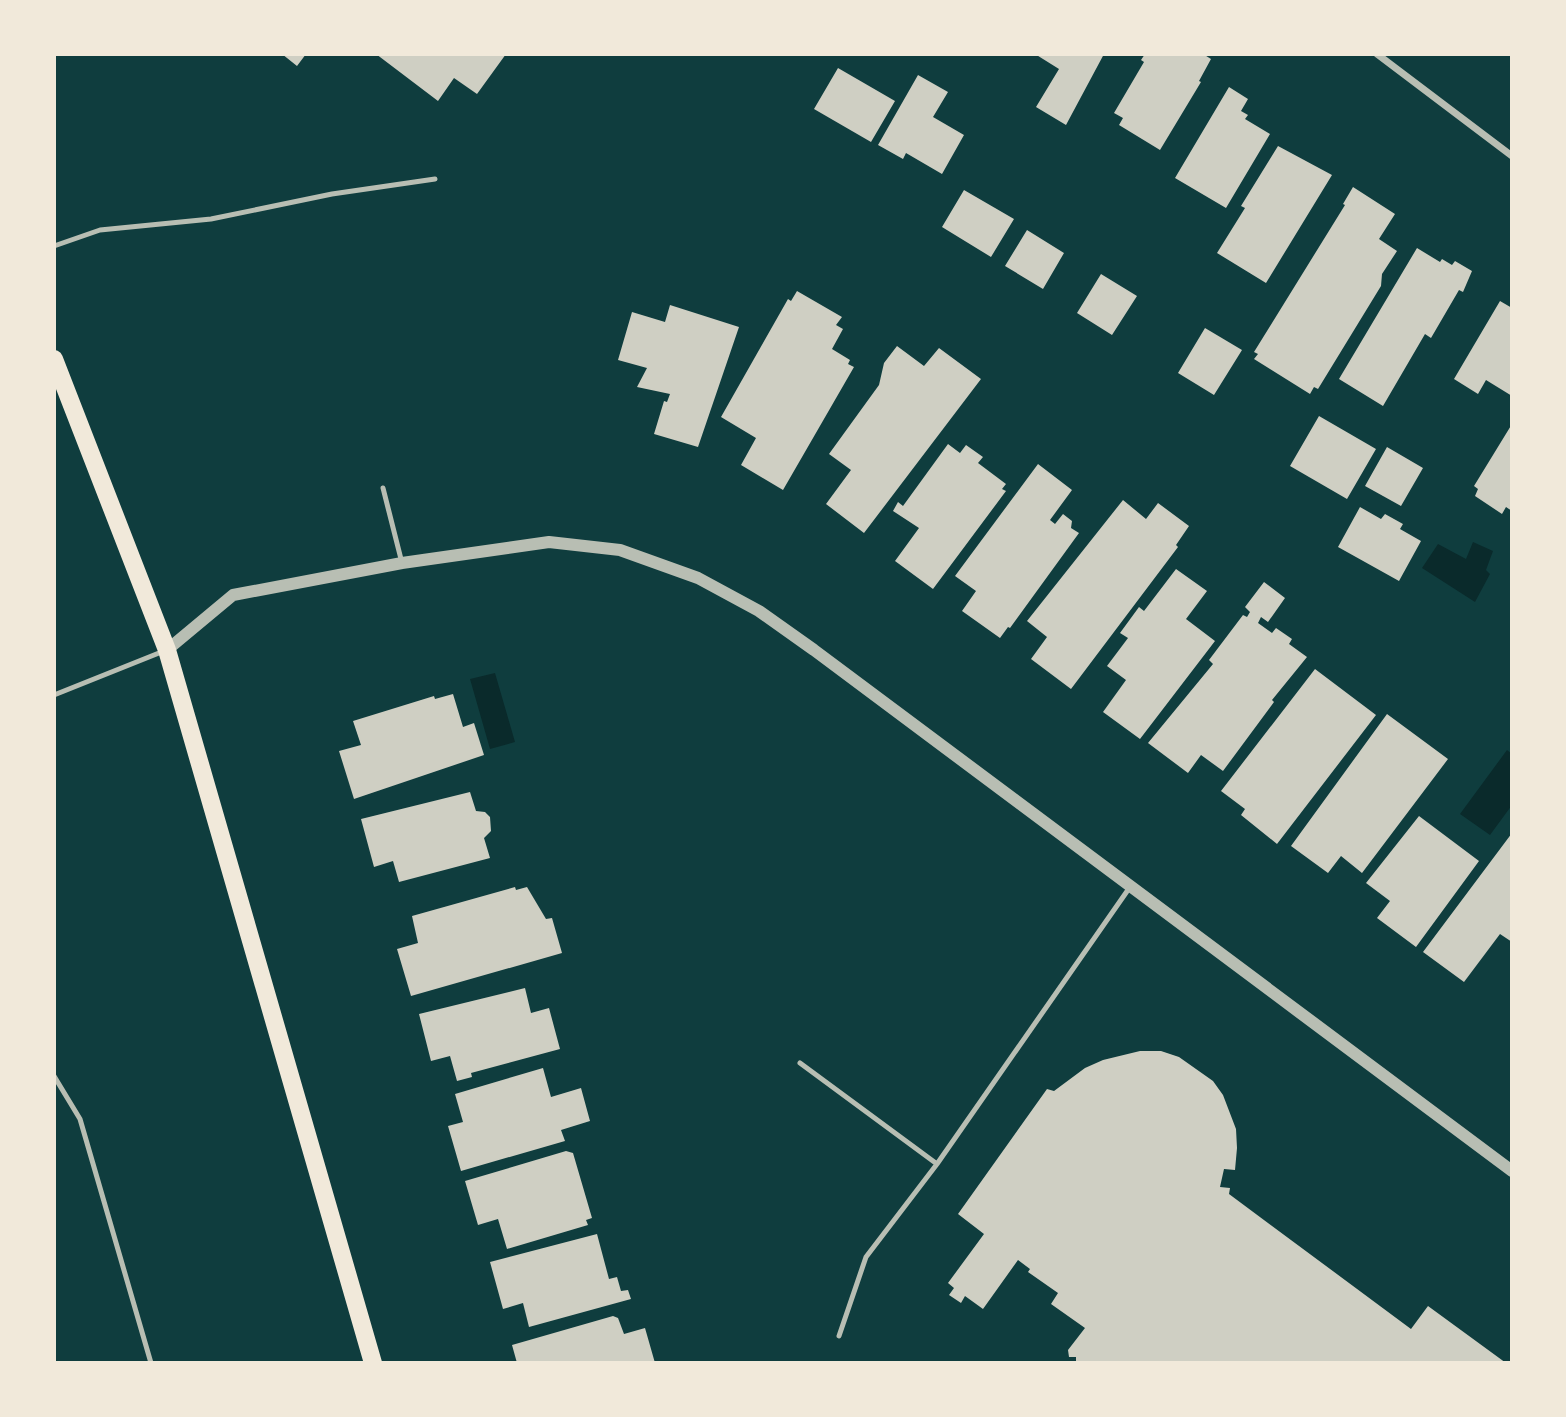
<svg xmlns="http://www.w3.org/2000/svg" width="1566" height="1417" font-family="Lora,serif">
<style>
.water{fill:#0a2a2b}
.building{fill:#cfcfc3}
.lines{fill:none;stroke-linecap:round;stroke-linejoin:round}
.service{stroke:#b8beb3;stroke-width:5}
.minor{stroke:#b8beb3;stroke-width:7}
.tertiary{stroke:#b8beb3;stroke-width:12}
.primary{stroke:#f1e9da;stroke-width:18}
</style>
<rect width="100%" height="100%" fill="#0f3d3e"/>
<path class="water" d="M 1473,542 L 1493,551 L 1486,570 L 1490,574 L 1475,602 L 1422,568 L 1438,544 L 1466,559 Z
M 495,673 L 515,742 L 490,749 L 470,679 Z
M 1507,750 L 1512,754 L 1512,805 L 1490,835 L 1460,814 Z"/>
<path class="building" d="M 282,54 L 306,54 L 297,66 Z
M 376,54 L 506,54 L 477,94 L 454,78 L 438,101 Z
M 1035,54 L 1104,54 L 1066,125 L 1036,107 L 1059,69 Z
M 1145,54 L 1203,54 L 1211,59 L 1199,81 L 1201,82 L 1160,150 L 1119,125 L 1123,118 L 1114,113 L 1144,62 L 1141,60 Z
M 838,68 L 895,101 L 871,142 L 814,109 Z
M 918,75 L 948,92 L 933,117 L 964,135 L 942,174 L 906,153 L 903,159 L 878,145 Z
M 1229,87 L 1248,99 L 1241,111 L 1248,115 L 1245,119 L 1270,134 L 1226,208 L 1175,178 Z
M 1278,146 L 1332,175 L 1266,283 L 1217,253 L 1245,208 L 1241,206 Z
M 1353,187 L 1395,214 L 1379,239 L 1397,251 L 1382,274 L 1381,286 L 1318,389 L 1314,387 L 1310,394 L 1254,359 L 1258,354 L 1254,352 L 1345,205 L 1343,204 Z
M 964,190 L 1014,219 L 991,257 L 942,227 Z
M 1027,230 L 1064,253 L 1043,289 L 1005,266 Z
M 1417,248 L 1440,262 L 1442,259 L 1452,265 L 1455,261 L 1472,271 L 1463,292 L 1459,290 L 1431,338 L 1425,334 L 1383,406 L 1339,379 Z
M 1101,274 L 1137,296 L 1112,335 L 1077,313 Z
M 797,291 L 842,317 L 836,325 L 843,329 L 832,349 L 850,360 L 848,364 L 854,367 L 783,490 L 741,465 L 756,438 L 721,417 L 788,299 L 791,301 Z
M 1500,301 L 1512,308 L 1512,396 L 1486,380 L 1478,394 L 1454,379 Z
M 670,305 L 739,327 L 698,447 L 654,434 L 664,401 L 667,402 L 670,394 L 637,387 L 647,368 L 618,360 L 632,312 L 665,322 Z
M 1205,328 L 1242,350 L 1214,395 L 1178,373 Z
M 897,346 L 924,366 L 939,348 L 981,379 L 864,533 L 826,504 L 851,470 L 829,454 L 879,385 L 884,363 Z
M 1319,416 L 1376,449 L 1347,499 L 1290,466 Z
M 1512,424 L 1512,511 L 1506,507 L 1502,514 L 1475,496 L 1478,489 L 1474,486 Z
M 948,444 L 960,453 L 966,445 L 983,457 L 978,463 L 1006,484 L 1002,489 L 1006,491 L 933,589 L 895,561 L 919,528 L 893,511 L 898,502 L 903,506 Z
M 1387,447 L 1423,468 L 1401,506 L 1365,486 Z
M 1038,464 L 1072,490 L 1050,520 L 1055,524 L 1063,514 L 1072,521 L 1071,528 L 1079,533 L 1010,628 L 1008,627 L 1000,638 L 962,611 L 976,591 L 955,576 Z
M 1123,500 L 1146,519 L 1158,503 L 1189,526 L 1176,545 L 1178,547 L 1071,689 L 1031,659 L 1047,637 L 1027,621 Z
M 1360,507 L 1381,519 L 1385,514 L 1403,524 L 1400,529 L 1421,541 L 1399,581 L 1338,547 Z
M 1176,569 L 1207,591 L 1186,619 L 1215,641 L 1140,739 L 1103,712 L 1126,680 L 1107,666 L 1128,638 L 1120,633 L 1139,607 L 1144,611 Z
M 1264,582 L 1285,598 L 1268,622 L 1261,617 L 1258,623 L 1272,633 L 1276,628 L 1292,639 L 1289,644 L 1307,657 L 1272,700 L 1274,702 L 1223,771 L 1201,755 L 1188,773 L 1148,743 L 1213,664 L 1209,660 L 1243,615 L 1247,617 L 1250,612 L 1245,607 Z
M 1315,669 L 1376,715 L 1277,844 L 1241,815 L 1245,809 L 1221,791 Z
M 453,694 L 463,727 L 474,723 L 484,755 L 354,799 L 339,751 L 361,745 L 353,721 L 434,696 L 435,699 Z
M 1387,714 L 1448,759 L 1362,873 L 1341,856 L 1328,873 L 1291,846 Z
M 470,792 L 476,811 L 485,812 L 490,817 L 491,831 L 484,838 L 490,858 L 399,882 L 393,861 L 374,867 L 361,819 Z
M 1419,816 L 1479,861 L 1416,947 L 1377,918 L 1390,901 L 1366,883 Z
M 1512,833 L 1512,942 L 1500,934 L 1464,982 L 1423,952 Z
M 515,887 L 516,890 L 527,887 L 546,919 L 552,918 L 562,953 L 411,996 L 397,949 L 418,943 L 412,916 Z
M 525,988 L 531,1013 L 549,1008 L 560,1049 L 471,1073 L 472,1077 L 457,1081 L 450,1056 L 431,1061 L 419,1014 Z
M 1140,1051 L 1161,1051 L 1179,1057 L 1213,1081 L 1223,1095 L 1236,1129 L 1237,1148 L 1235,1170 L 1224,1169 L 1220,1187 L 1230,1188 L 1229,1194 L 1411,1329 L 1428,1306 L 1506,1363 L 1076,1363 L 1076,1357 L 1069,1357 L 1068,1350 L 1085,1328 L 1051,1304 L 1058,1293 L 1028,1272 L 1030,1269 L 1018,1260 L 983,1309 L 965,1296 L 961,1303 L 949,1295 L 954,1288 L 948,1283 L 984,1234 L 958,1214 L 1047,1089 L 1054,1091 L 1085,1068 L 1103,1060 Z
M 543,1068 L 551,1097 L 581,1088 L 590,1121 L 561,1130 L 565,1141 L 461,1171 L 448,1126 L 463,1122 L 455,1094 Z
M 566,1151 L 573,1153 L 592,1218 L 586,1220 L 588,1225 L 507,1249 L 498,1219 L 478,1225 L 465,1181 Z
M 597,1234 L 609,1279 L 617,1277 L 621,1291 L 628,1290 L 631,1299 L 529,1327 L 523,1303 L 503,1309 L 490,1262 Z
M 613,1316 L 618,1318 L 624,1334 L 645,1328 L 655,1363 L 517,1363 L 512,1345 Z"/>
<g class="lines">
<path class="service" d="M 54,246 L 100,230 L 211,219 L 332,194 L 435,179
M 383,488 L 402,563
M 54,695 L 164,651
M 800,1063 L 937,1164
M 54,1076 L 80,1119 L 151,1363
M 839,1336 L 866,1257 L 937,1164 L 1130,887"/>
<path class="minor" d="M 1377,54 L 1512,156"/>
<path class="tertiary" d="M 167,650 L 233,595 L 402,563 L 549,542 L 620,550 L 698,578 L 759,611 L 814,650 L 1512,1171"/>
<path class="primary" d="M 54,359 L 167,650 L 373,1363"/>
</g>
<rect width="1566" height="1417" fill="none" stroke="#f1e9da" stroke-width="112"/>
</svg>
